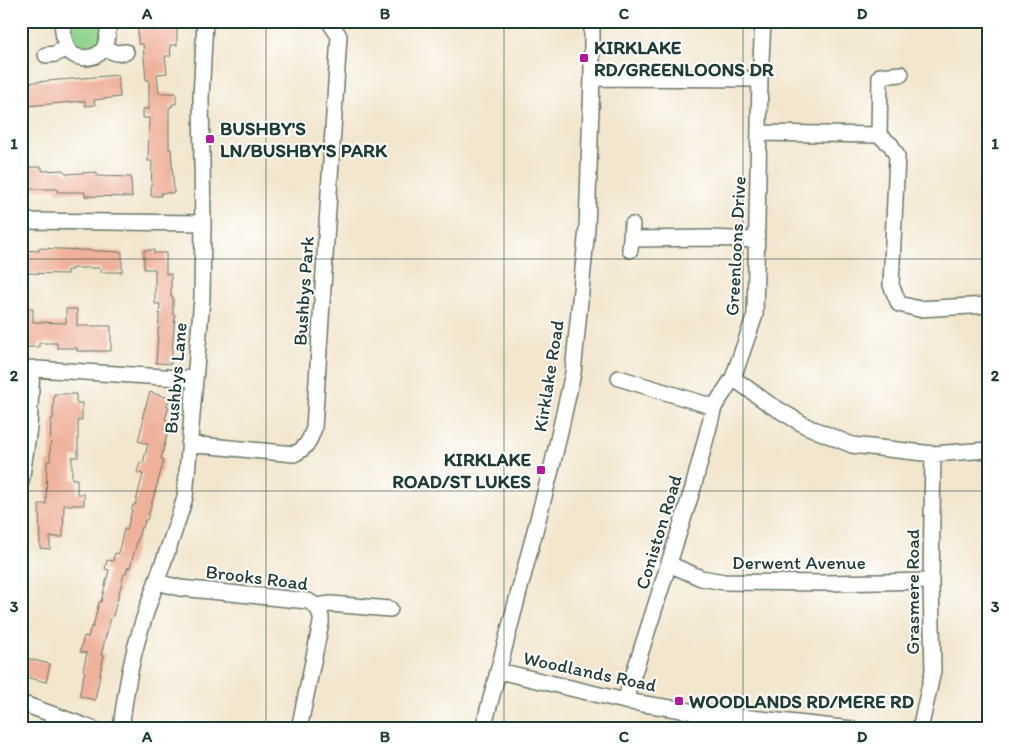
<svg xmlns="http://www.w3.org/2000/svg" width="1009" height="750" font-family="Itim,sans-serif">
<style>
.green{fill:#8fd38c;stroke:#578860}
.building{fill:#efb19a}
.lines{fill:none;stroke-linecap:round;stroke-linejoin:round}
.minor-casing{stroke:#697869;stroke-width:18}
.minor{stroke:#fff;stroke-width:15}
.grid{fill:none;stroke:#1f3d34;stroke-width:1;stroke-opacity:0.55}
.poi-dot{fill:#b5179e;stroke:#fff;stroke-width:2}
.labels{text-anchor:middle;stroke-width:4;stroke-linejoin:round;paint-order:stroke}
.poi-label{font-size:19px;font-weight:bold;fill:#1f3d34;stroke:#fff;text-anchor:start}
.street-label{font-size:19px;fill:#1f3d34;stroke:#fff}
.neatline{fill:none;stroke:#1f3d34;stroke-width:2}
.grid-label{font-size:16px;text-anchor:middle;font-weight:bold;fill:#1f3d34}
</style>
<rect width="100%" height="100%" fill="#fff"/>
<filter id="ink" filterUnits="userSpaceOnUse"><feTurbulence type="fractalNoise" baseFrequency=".02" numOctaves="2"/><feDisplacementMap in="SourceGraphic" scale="10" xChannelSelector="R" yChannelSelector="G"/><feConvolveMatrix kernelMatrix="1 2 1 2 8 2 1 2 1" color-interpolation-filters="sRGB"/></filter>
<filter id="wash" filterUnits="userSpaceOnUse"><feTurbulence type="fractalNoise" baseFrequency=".0096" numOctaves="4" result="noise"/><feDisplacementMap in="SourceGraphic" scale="20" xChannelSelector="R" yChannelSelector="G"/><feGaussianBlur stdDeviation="1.12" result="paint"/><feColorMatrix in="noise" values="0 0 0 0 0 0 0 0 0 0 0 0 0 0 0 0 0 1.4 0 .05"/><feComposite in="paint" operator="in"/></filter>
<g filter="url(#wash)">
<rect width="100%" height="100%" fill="#f2e6cc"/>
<path class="green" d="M 68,21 L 105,21 L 98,47 L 83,52 L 73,45 Z"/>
<g id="blocks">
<path class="building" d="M 138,21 L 177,21 L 177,45 L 170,45 L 171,56 L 165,56 L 167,73 L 157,74 L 159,93 L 176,93 L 176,104 L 172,104 L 172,107 L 169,107 L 169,149 L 171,149 L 174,193 L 161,193 L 161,196 L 151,196 L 152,161 L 148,161 L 149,118 L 143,118 L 143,109 L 149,109 L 149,80 L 146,80 L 143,44 L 138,44 Z
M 118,75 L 120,97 L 94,100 L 95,105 L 85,106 L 85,101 L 26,106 L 24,83 Z
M 29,167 L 42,167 L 42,171 L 63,170 L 67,174 L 97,172 L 97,176 L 131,177 L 132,197 L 85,196 L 85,192 L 57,192 L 57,189 L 21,189 L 21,173 L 29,173 Z
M 39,248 L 122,252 L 122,272 L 101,272 L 101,268 L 72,268 L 72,270 L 67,270 L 67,274 L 21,273 L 21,250 L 39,251 Z
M 144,250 L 154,250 L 154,253 L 166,253 L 166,274 L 171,274 L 171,297 L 173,297 L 173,315 L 175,315 L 171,364 L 156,363 L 160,304 L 155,304 L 155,269 L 144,269 Z
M 21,309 L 33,309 L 33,322 L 66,323 L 66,309 L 77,309 L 77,326 L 111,326 L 111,351 L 77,351 L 77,348 L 57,348 L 57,343 L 39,343 L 39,347 L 21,347 Z
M 150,392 L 169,398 L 167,406 L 169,407 L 165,419 L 167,420 L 164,430 L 168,431 L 161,459 L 164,460 L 147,520 L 145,520 L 143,528 L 141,527 L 130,568 L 128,567 L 126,574 L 124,574 L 113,616 L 112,616 L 109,624 L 101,655 L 104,655 L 95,700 L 79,696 L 85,671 L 83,670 L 87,653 L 80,652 L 84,636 L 88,637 L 91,627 L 93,627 L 99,602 L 101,602 L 109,570 L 105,569 L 107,560 L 113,561 L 115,553 L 118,554 L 124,529 L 127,530 L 133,505 L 135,505 L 143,474 L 137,473 L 140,462 L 143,463 L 148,444 L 138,441 L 144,418 L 142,418 Z
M 54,394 L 76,394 L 76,403 L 82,403 L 82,420 L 78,420 L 78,457 L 72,457 L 72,479 L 77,479 L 77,494 L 84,494 L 84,505 L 64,505 L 63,537 L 50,537 L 50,549 L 40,548 L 39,504 L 46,504 L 47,461 L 50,461 L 51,419 L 53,419 Z
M 21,657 L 50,664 L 46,682 L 21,676 Z"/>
</g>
</g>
<g filter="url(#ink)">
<use href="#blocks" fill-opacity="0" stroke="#697869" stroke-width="1"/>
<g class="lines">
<defs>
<path id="minor" d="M 62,21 C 63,29 63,41 67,48 C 74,61 96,61 104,48 C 108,41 108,30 109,21
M 763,21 L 760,79 L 755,315 L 733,378 L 769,404 L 806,426 L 852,445 L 933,454 L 988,450
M 104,48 L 116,53 L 126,52
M 46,55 L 56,54 L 66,47
M 592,78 L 760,79
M 760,133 L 879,135 L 891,145 L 897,156 L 891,285 L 899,304 L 919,309 L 988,305
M 879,135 L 880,76 L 901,74
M 21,221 L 203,223
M 632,239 L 709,238 L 756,240
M 630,250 L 632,225
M 21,368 L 195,379
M 619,378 L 714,407
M 189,444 L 294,454 C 306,449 310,440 314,428 L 339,36 L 329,21
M 21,482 L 29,428 L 32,368
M 669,564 L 701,578 L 724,582 L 827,583 L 931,581
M 157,582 L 180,588 L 308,601 C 318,606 322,613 321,623 L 299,729
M 316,606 L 331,604 L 390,609
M 499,671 L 625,701 L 696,712 L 852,729
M 625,701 L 693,488 L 714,407 L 733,378
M 21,703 L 93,729
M 121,729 C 124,703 128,678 134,653 C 147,600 170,550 185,497 L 202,298 L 203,223 L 201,98 L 205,21
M 483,729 L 553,462 L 573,373 L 587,228 L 592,78 L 592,21
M 696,729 L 696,712
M 920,729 L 933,671 L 931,581 L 933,454"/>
</defs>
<use href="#minor" class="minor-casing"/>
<use href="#minor" class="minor"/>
</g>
</g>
<path class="grid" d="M 266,21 L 266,729M 504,21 L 504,729M 743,21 L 743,729M 21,259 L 988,259M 21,491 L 988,491"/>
<g class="poi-dot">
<rect x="579" y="53" width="10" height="10" rx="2.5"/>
<rect x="205" y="134" width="10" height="10" rx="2.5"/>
<rect x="536" y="465" width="10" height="10" rx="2.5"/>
<rect x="674" y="696" width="10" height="10" rx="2.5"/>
</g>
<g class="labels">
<g class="poi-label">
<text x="594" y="54">KIRKLAKE<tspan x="594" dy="22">RD/GREENLOONS DR</tspan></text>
<text x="220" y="135">BUSHBY'S<tspan x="220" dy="22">LN/BUSHBY'S PARK</tspan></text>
<text x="531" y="466" text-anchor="end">KIRKLAKE<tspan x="531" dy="22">ROAD/ST LUKES</tspan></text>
<text x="689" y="708">WOODLANDS RD/MERE RD</text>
</g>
<g class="street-label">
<text transform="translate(735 246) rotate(-87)" y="7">Greenloons Drive</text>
<text transform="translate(303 291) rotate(-86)" y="7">Bushbys Park</text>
<text transform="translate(548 376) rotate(-81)" y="7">Kirklake Road</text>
<text transform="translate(175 378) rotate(-85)" y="7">Bushbys Lane</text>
<text transform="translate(658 532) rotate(-73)" y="7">Coniston Road</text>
<text x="799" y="569">Derwent Avenue</text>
<text transform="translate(257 577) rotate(7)" y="7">Brooks Road</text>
<text transform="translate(912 592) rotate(-90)" y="7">Grasmere Road</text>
<text transform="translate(590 671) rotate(12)" y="7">Woodlands Road</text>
</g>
</g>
<rect width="1009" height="750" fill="none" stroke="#fff" stroke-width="55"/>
<rect x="28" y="28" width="954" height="694" class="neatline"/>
<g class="grid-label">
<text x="147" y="19">A</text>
<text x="385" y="19">B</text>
<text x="624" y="19">C</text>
<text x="862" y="19">D</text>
<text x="14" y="149">1</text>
<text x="995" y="149">1</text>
<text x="14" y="381">2</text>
<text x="995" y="381">2</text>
<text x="14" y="612">3</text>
<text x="995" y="612">3</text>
<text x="147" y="742">A</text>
<text x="385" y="742">B</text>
<text x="624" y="742">C</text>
<text x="862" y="742">D</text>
</g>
</svg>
